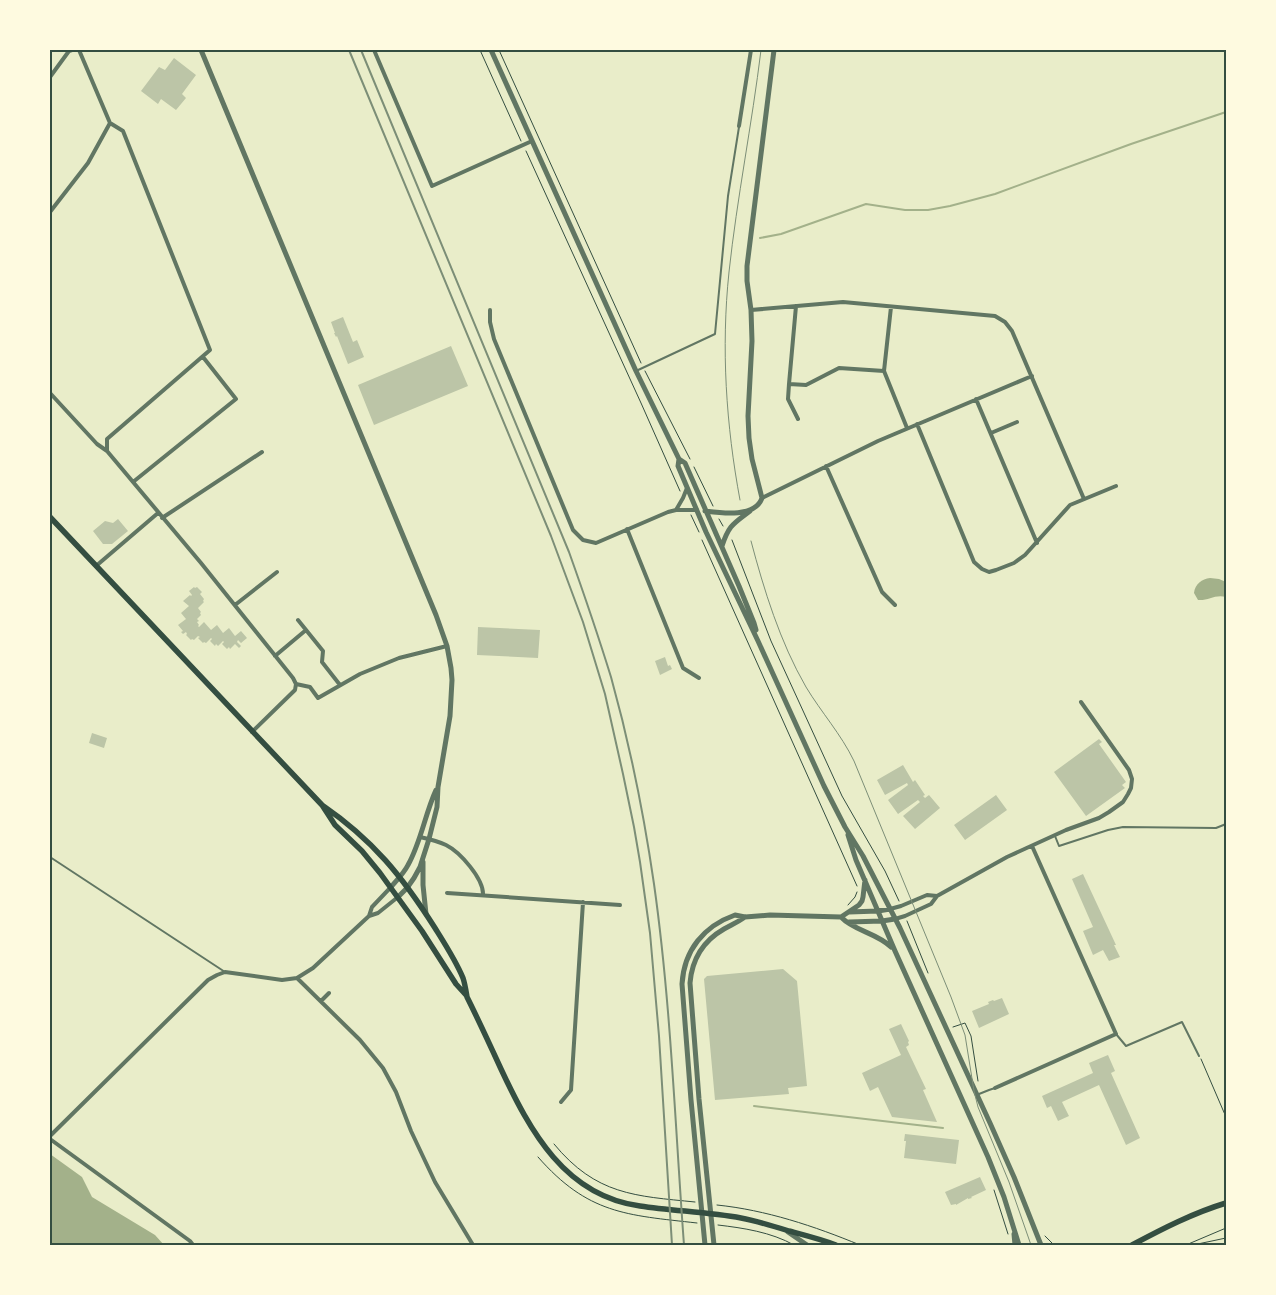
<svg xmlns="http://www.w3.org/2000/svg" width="1276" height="1295" font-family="Ubuntu,sans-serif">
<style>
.water{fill:#a3b18a}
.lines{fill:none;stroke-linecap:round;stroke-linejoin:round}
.stream{stroke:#a3b18a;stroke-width:2}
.building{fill:#bcc5a7}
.path{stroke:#344e41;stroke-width:1}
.service{stroke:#617663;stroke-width:2}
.minor{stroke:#617663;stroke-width:4}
.tertiary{stroke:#617663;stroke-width:5}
.secondary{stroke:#344e41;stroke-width:5.5}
.tram{stroke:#7c8e77;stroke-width:1}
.rail{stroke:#7c8e77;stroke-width:2}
.neatline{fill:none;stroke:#344e41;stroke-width:2}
</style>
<rect width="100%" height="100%" fill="#e9edc9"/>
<path class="water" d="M 1210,578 L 1219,579 L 1226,582 L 1226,597 C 1215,594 1208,601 1198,600 L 1194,593 C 1195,584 1202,579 1210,578 Z
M 50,1154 L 82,1177 L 92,1197 L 155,1235 L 164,1245 L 50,1245 Z"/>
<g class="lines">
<path class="stream" d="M 760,238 L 781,234 L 866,204 L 905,210 L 928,210 L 950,206 L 995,194 L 1131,144 L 1226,112
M 754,1106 L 943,1128"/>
</g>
<path class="building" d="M 174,58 L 196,75 L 182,94 L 186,98 L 176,110 L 161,99 L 158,104 L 141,91 L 159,67 L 165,70 Z
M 343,317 L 353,342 L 357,340 L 364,357 L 348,364 L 337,336 L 336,337 L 334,333 L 335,333 L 331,322 Z
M 451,346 L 468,386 L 374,425 L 358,385 Z
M 118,519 L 128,531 L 112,544 L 103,544 L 93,531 L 105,521 L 113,523 Z
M 194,587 L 195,588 L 197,587 L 202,592 L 200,594 L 204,599 L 203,601 L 204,602 L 198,608 L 201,612 L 200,613 L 201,615 L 197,619 L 199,621 L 197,622 L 199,625 L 198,626 L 199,627 L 204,622 L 211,630 L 217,625 L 223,633 L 229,628 L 235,636 L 241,631 L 247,638 L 241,643 L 238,640 L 237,642 L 241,646 L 239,648 L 235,644 L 230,649 L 229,647 L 227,649 L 222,644 L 224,642 L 223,641 L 218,646 L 216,644 L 215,646 L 210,641 L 212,639 L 211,638 L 206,643 L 204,642 L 203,643 L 198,638 L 200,637 L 198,636 L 194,640 L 192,639 L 191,640 L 186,635 L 187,634 L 186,632 L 183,634 L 181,632 L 183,631 L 178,625 L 186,619 L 181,613 L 189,606 L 183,601 L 190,595 L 191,596 L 192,595 L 189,591 Z
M 478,627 L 540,630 L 538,658 L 477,655 Z
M 665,657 L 668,666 L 670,665 L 672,669 L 660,675 L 655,661 Z
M 92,733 L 107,738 L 104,748 L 89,743 Z
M 1099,739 L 1102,742 L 1099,744 L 1126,782 L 1122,785 L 1125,788 L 1086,816 L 1054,772 Z
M 903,765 L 913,782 L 915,780 L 925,795 L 923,796 L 925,798 L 929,795 L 940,808 L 915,829 L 903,816 L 920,802 L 918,800 L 898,814 L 888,800 L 908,785 L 907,783 L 885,795 L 877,780 Z
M 996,795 L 1007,810 L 965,840 L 954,825 Z
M 1083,874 L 1116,945 L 1114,945 L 1120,957 L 1109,961 L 1103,950 L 1093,955 L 1083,931 L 1093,927 L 1072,879 Z
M 783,969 L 797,981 L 807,1086 L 788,1088 L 789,1094 L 715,1100 L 704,979 L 707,976 Z
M 1002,998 L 1009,1014 L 979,1028 L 972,1011 L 989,1004 L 988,1002 L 993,1000 L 994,1001 Z
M 901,1024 L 909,1041 L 908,1042 L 909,1045 L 906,1047 L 926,1089 L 923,1090 L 937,1122 L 892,1117 L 878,1087 L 870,1091 L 862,1073 L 901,1055 L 889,1029 Z
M 1108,1055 L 1115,1071 L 1111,1073 L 1140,1138 L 1126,1145 L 1099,1085 L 1062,1102 L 1069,1116 L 1058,1121 L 1051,1106 L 1047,1108 L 1042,1096 L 1093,1073 L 1089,1063 Z
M 905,1134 L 959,1140 L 956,1164 L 904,1158 L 906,1141 L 904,1141 Z
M 980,1177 L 986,1190 L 971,1197 L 972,1198 L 968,1199 L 968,1198 L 956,1205 L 956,1204 L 951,1205 L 945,1192 Z"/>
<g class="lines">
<path class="path" d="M 480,50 L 521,141
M 499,50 L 641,363
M 526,151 L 641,403 L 680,491
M 645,371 L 690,459
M 694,467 L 713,506
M 691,515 L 699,532
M 719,519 L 723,526
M 702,540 L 857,886
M 732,540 L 771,641 L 799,702 L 842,796 L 885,871 L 899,901
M 848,905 L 855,897 L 857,892
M 907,921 L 928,973
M 953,1027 L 965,1023 L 971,1036 L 978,1081
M 1201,1059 L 1226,1117
M 554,1144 C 596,1195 635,1196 695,1202
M 538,1157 C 588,1214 626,1215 697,1223
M 994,1190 L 1008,1234
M 717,1205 C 766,1210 814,1226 860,1245
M 718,1225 C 743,1228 771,1232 794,1245
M 1045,1236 L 1054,1245
M 1186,1245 L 1226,1228
M 1193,1245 L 1226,1238"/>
<path class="service" d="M 636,371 L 715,334 L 728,196 L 739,127
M 1055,836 L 1059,846 L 1108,830 L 1123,827 L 1216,828 L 1226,824
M 50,857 L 225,972
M 1116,1034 L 1126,1046 L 1182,1022 L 1199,1056
M 979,1094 L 989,1090 L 995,1088"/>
<path class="minor" d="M 79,50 L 110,123 L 123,131 L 210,350 L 107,439 L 107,451 L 201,563 L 293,678 L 296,684 L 295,690 L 252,732
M 374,50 L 432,186 L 532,141
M 50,77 L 69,51 L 72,50
M 739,126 L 751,50
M 50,212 L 88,163 L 110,123
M 796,306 L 789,384 L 806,385 L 839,368 L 884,371
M 891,307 L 884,371 L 907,428
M 490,310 L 490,322 L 494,339 L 573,530 L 583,540 L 596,543 L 668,512 L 676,510 L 697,510
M 751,310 L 843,302 L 995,316 L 1005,322 L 1012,331 L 1084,499
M 789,384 L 788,399 L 798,419
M 50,393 L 97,444 L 107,451
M 976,399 L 1037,543
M 917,424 L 974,562 L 982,569 L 989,572 L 996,570 L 1014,563 L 1025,555 L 1070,505 L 1116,486
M 991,433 L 1017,422
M 826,466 L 882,592 L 895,605
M 133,482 L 236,399 L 203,357
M 762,498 L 878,441 L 1032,376
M 676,510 L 683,498 L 687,488
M 162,518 L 262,452
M 627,529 L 683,668 L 699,678
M 96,566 L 158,513
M 235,605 L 277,572
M 298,620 L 323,651 L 322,662 L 340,685
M 275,656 L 306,630
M 296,684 L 310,687 L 318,698 L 360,674 L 399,658 L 447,646
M 420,837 C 429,839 438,841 446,845 C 460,852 484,879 483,895
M 447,893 L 620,905
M 890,909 L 901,906 L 927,895 L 937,896
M 369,916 L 372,907 L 391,887
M 895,919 L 905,916 L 931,904 L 937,896 L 1007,857 L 1066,830 L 1099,818 L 1109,812 L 1123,802 L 1128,794 L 1131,788 L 1132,779 L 1129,770 L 1081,702
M 297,978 L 360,1040 L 383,1068 L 396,1092 L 411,1131 L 435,1182 L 473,1245
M 321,1001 L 329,993
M 995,1088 L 1116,1034 L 1032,846
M 561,1102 L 571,1090 L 583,902
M 50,1136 L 208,980 L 217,975 L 225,972 L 282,980 L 297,978 L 313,968 L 369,916 L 378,913 L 398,897
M 50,1139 L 190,1241 L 193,1245"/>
<path class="tertiary" d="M 201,50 L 436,615 L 447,646 L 451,668 L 452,680 L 450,716 L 438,787 L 437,807 L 429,839 L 420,867 L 414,878 L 407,888 L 398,897
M 491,50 L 636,371 L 679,459 L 685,463 L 739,586 L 754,623 L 756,630
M 679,459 L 678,466 L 706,532 L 758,641 L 824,786 L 845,827 L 863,856 L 900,928 L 990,1123 L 1014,1177 L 1041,1245
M 705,511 C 721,513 755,518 762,498 L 752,459 L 749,438 L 748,416 L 752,341 L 751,310 L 747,281 L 747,266 L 774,50
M 722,546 C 729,525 733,524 750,511
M 848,835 L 856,860 L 895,951 L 988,1157 L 1004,1197 L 1019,1245
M 423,862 L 423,885 L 426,914
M 391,887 C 397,880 404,873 408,865 C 421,842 425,814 436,790
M 849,912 L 878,911 L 890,909
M 841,917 C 854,931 877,933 891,947
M 849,922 L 882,921 L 895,919
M 788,1232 L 807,1245
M 1014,1234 L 1015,1245
M 705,1245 L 691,1100 L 682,984 C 684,950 704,926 735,915 L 745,917 L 770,915 L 841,917 L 859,905 L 862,901 L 863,897 L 865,880
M 714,1245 L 699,1099 L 690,983 C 692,959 703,941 724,929 C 731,925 738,922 745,917"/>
<path class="secondary" d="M 50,517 L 322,805 L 335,825 L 362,851 L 380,873 L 422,931 L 456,984 L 466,995
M 322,805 C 373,840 402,876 435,928 C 445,944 456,961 463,978 C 465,984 466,991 467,997 C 479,1021 490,1045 501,1069 C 530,1131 565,1196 640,1206 C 673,1211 708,1212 741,1218 C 757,1221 773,1226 789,1231 C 804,1235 820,1239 836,1245
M 1132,1245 C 1162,1229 1193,1213 1226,1203"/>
<path class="tram" d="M 740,500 C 726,425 721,348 729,272 C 737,198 752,124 761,50
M 751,541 C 764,590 780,642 806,687 C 821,712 841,734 854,761 L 951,997 L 965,1035 L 974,1091 L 978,1107 L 1009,1182 L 1031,1245"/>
<path class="rail" d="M 349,50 L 551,536 L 583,622 L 605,694 L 623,774 L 634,827 L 640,862 L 650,933 L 659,1036 L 672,1245
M 361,50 L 569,552 C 584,594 598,635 611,677 C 630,745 644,815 654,884 C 671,1004 675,1125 684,1245"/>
</g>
<rect width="1276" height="1295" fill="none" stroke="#fefae0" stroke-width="102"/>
<rect x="51" y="51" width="1174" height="1193" class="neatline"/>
</svg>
